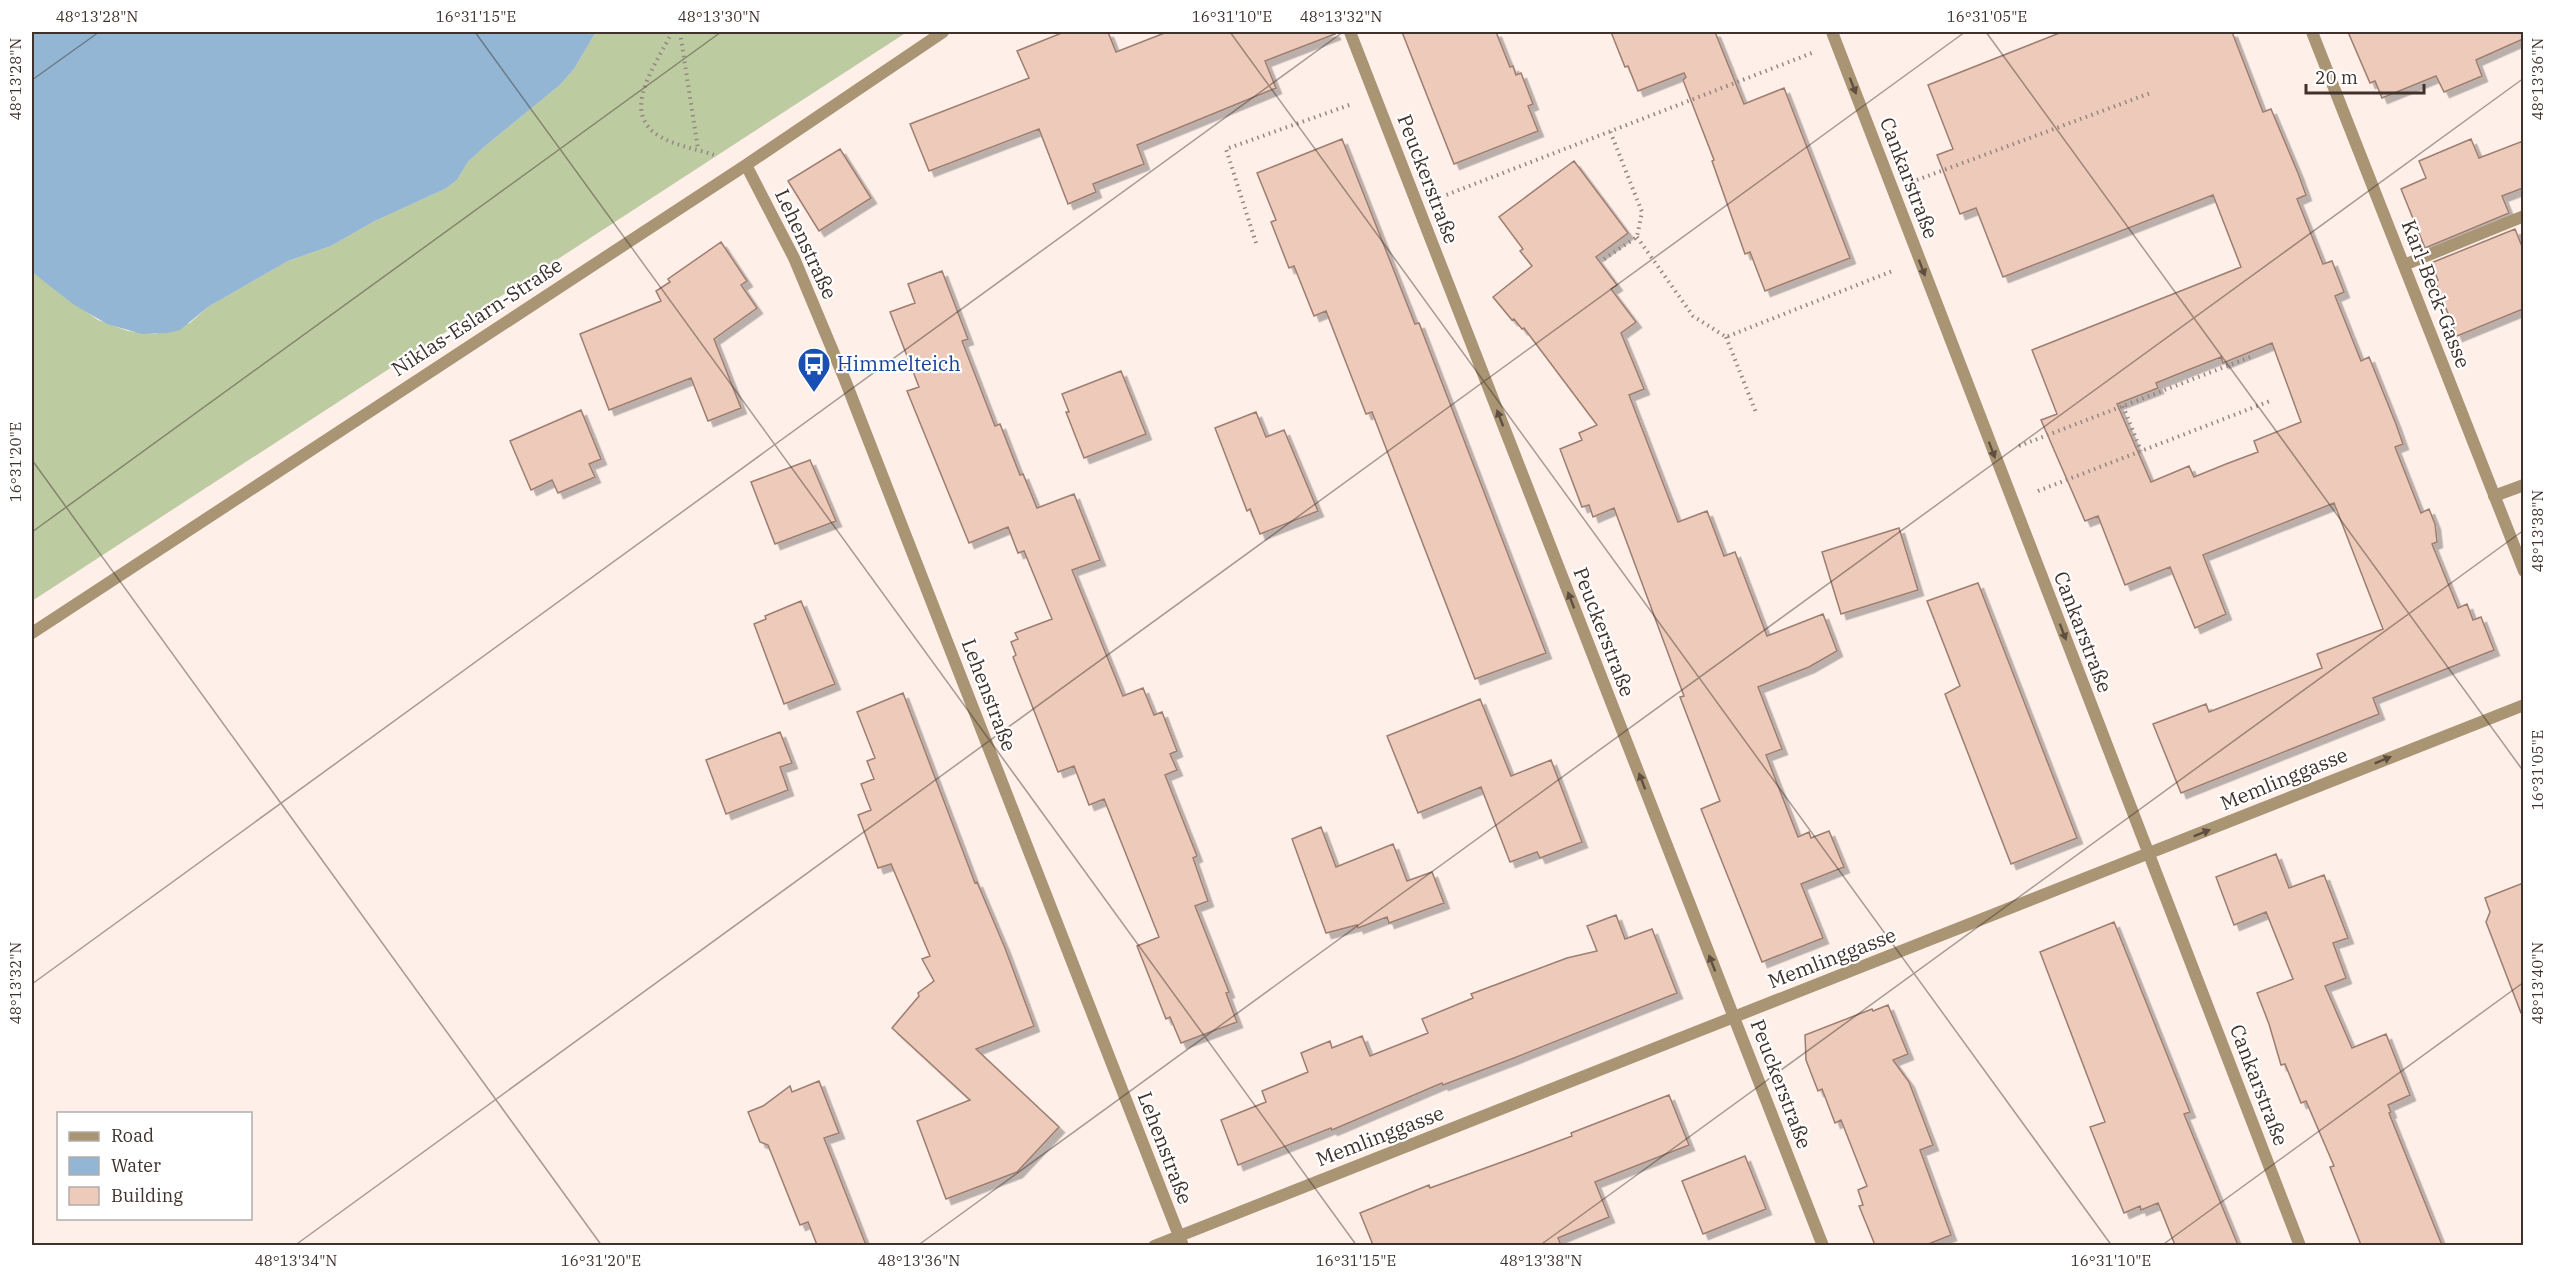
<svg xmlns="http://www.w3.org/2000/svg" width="2555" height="1277" font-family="'IBM Plex Serif',serif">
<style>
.forest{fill:#bdcba1}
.water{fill:#92b6d4}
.building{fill:#edcaba;stroke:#9d7e6f;stroke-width:1.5;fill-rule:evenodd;filter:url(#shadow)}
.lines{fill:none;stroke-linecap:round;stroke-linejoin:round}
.path{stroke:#958781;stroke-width:4;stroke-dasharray:1.5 4.5;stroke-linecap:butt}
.service{stroke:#a99473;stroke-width:12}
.minor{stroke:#a99473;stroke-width:12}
.oneway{fill:#5f4f41}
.ticks{fill:none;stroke:#3f312b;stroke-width:1.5;stroke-opacity:0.45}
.labels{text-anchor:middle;stroke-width:4.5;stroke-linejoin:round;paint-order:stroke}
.street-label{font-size:20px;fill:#3f312b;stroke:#fff}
.transit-label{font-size:20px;fill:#164399;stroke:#fff;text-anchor:start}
.neatline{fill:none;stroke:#3f312b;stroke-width:2}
.ticks-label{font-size:15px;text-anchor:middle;fill:#3f312b}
</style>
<defs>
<filter id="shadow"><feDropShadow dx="5.5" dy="5.5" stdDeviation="0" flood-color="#0004"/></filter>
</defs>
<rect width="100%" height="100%" fill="#feefe9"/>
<path class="forest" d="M 596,32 L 907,32 L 32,601 L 32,272 L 98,320 L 128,331 L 155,334 L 190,323 L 208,307 L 288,261 L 331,246 L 373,222 L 445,189 L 457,180 L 468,162 L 484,147 L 560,85 L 574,69 Z"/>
<path class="water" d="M 32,32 L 596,32 L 574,69 L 560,85 L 484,147 L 468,162 L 457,180 L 445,189 L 373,222 L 331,246 L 288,261 L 208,307 L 180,330 L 168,333 L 142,334 L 107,324 L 73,304 L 32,272 Z"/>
<path class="building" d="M 1064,32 L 1108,32 L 1116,52 L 1167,32 L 1334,32 L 1335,34 L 1265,61 L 1276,88 L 1137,145 L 1144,164 L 1093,184 L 1096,192 L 1068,204 L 1039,129 L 929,171 L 910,124 L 1029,78 L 1017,51 Z
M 1402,32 L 1496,32 L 1510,67 L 1513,66 L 1516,75 L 1521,73 L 1533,104 L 1528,106 L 1538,131 L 1454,164 Z
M 1611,32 L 1715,32 L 1744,104 L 1784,88 L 1850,258 L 1765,291 L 1750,252 L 1745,254 L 1712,161 L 1714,160 L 1683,80 L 1686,77 L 1684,73 L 1638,91 L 1628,66 L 1625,67 Z
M 2062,32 L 2232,32 L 2263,112 L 2271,109 L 2298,173 L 2306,195 L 2297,199 L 2323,264 L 2332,261 L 2344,292 L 2335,296 L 2361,361 L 2369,357 L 2396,424 L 2403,444 L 2395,447 L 2421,513 L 2429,509 L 2435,524 L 2437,542 L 2432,544 L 2458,608 L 2467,604 L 2473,620 L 2481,617 L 2494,650 L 2373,698 L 2379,714 L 2181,793 L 2153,724 L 2206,704 L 2209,712 L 2322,668 L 2317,654 L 2383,629 L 2334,503 L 2203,555 L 2226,614 L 2195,628 L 2170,567 L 2125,585 L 2098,516 L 2085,521 L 2041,420 L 2057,414 L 2032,350 L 2241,267 L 2213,195 L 2003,277 L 1976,208 L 1960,214 L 1937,155 L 1953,149 L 1928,85 ZM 2272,343 L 2301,422 L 2254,441 L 2258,452 L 2226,464 L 2194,477 L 2189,466 L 2151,482 L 2117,404 L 2158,388 L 2156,383 L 2188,370 L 2221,357 L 2223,363 Z
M 2348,32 L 2523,32 L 2523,39 L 2476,60 L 2482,76 L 2444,92 L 2436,76 L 2382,98 L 2375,81 L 2370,83 Z
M 1342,139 L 1415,324 L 1419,323 L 1546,653 L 1475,679 L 1372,412 L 1366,414 L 1326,311 L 1314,316 L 1294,266 L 1289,268 L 1271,222 L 1276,220 L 1257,173 Z
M 2471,139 L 2479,158 L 2523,141 L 2523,188 L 2502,196 L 2509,213 L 2425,248 L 2401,189 L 2426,178 L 2419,161 Z
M 840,149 L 871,198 L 819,231 L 788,181 Z
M 1574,161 L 1628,233 L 1596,257 L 1617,285 L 1611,289 L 1636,322 L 1621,333 L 1644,389 L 1629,395 L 1678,522 L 1707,511 L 1724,556 L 1735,552 L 1767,636 L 1823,614 L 1837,651 L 1809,667 L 1758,687 L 1782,749 L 1766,755 L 1798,837 L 1809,832 L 1811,838 L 1829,831 L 1844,867 L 1801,884 L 1823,938 L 1762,962 L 1701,809 L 1720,801 L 1680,697 L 1684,696 L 1614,508 L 1593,517 L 1589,505 L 1582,507 L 1560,449 L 1582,440 L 1579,433 L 1597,425 L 1524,328 L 1522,329 L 1514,319 L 1512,320 L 1493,297 L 1532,266 L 1520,251 L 1523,249 L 1499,217 Z
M 2515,229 L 2523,249 L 2523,309 L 2457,336 L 2435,281 L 2438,280 L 2431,263 Z
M 721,242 L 747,281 L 741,285 L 757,308 L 714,339 L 741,408 L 708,421 L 691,378 L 609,410 L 580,334 L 661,301 L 656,291 L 670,282 L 668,279 Z
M 942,271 L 968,339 L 962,341 L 995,426 L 1000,424 L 1020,475 L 1023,474 L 1037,508 L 1074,494 L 1100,560 L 1072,570 L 1123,696 L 1143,688 L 1154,715 L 1162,712 L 1177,751 L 1170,754 L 1177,770 L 1165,775 L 1197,856 L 1193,858 L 1208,901 L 1195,906 L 1229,992 L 1226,993 L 1237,1022 L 1181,1043 L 1170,1017 L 1166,1019 L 1137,946 L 1159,937 L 1104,799 L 1089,805 L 1074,766 L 1058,772 L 1013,657 L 1016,655 L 1011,642 L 1018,639 L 1015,633 L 1052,619 L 1024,551 L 1018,553 L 1008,527 L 969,543 L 907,391 L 919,387 L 890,312 L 915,303 L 908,284 Z
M 1121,371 L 1146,434 L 1084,458 L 1066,412 L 1069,412 L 1062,394 Z
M 581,410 L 601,459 L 589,464 L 595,477 L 558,493 L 552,480 L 531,490 L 510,441 Z
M 1256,412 L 1266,437 L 1284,430 L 1318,511 L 1260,534 L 1250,509 L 1247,511 L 1215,428 Z
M 810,460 L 836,521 L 775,544 L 751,482 Z
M 1899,528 L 1918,590 L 1841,614 L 1822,552 Z
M 1978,583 L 2077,838 L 2011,864 L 1945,694 L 1960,686 L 1927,601 Z
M 801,601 L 835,684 L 784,704 L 754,624 L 766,619 L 765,616 Z
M 903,693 L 975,883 L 977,882 L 1005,948 L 1034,1026 L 976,1049 L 1059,1127 L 1017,1172 L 946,1199 L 917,1121 L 970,1100 L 892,1028 L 919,996 L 918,993 L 934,981 L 922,959 L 930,956 L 891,864 L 878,868 L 858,815 L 871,810 L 861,784 L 874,779 L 867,761 L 875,758 L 857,712 Z
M 1480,699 L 1511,776 L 1551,760 L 1582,842 L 1540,858 L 1537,852 L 1510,862 L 1481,787 L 1418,813 L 1387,736 Z
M 780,732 L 792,763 L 780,767 L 788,790 L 726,814 L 706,760 Z
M 1321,827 L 1336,867 L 1393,844 L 1407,881 L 1432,872 L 1444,903 L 1389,923 L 1387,917 L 1358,928 L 1357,925 L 1326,933 L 1292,839 Z
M 2276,854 L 2289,888 L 2324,875 L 2348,938 L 2333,943 L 2346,978 L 2325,986 L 2352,1048 L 2386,1034 L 2410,1095 L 2388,1105 L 2391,1112 L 2389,1113 L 2442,1245 L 2361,1245 L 2330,1167 L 2334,1166 L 2306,1101 L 2301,1103 L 2285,1064 L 2281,1065 L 2269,1024 L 2257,993 L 2293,979 L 2266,912 L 2234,925 L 2216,877 Z
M 2523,883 L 2523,1013 L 2521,1013 L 2486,922 L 2490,912 L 2485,898 Z
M 1616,915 L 1625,939 L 1652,929 L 1677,993 L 1514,1058 L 1443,1085 L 1442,1083 L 1332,1130 L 1331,1128 L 1238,1165 L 1221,1120 L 1266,1102 L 1262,1091 L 1308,1072 L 1301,1053 L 1330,1041 L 1332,1048 L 1362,1036 L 1370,1056 L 1428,1033 L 1422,1019 L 1473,998 L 1471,994 L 1567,958 L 1597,951 L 1587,926 Z
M 2114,922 L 2190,1112 L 2184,1114 L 2238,1245 L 2175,1245 L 2158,1203 L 2141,1210 L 2140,1206 L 2124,1213 L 2090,1127 L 2105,1122 L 2040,952 Z
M 1888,1005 L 1908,1054 L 1893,1060 L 1909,1082 L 1933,1145 L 1920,1150 L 1951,1235 L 1926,1245 L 1875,1245 L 1859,1206 L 1863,1205 L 1858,1190 L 1867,1186 L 1841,1120 L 1835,1123 L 1822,1089 L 1818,1091 L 1806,1060 L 1805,1035 L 1872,1009 L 1873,1011 Z
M 819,1081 L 839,1133 L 824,1138 L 866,1245 L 817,1245 L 808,1222 L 800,1225 L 768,1145 L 760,1142 L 748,1112 L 763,1106 L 790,1086 L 792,1092 Z
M 1669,1095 L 1689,1145 L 1595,1182 L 1609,1217 L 1558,1238 L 1561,1245 L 1373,1245 L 1360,1213 L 1429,1185 L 1430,1188 L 1524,1154 L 1572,1136 L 1571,1133 Z
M 1745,1156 L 1766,1209 L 1703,1234 L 1682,1181 Z"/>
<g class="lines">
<path class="path" d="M 672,32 C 658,62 617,113 661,137 C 676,146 697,149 714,155
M 680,32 L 698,149
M 1917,180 L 2153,92
M 1441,197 L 1812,53
M 1637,237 L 1693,316 L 1726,337 L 1895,270
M 1256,243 L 1226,149 L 1352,104
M 1604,259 L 1637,237 L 1642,212 L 1610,131
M 1726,337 L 1757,415
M 2123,406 L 2141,451
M 2019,446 L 2253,356
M 2038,491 L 2270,401"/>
<path class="service" d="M 2404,265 L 2524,216
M 2494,496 L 2524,485"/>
<path class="minor" d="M 1350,32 L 1823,1246
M 1832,32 L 2300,1246
M 2312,32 L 2524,571
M 746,165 L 794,258 L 845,380 L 1183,1246
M 32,633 L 746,165 L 943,32
M 1154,1246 L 2524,705"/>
</g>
<defs><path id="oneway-solid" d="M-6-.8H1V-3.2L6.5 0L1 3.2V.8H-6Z" transform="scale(1.5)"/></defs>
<g class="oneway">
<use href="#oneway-solid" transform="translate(1853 86) rotate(69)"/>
<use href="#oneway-solid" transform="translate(1922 268) rotate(69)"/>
<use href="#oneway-solid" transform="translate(1500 418) rotate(-111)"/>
<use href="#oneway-solid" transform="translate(1992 450) rotate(69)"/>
<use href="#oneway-solid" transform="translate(1571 600) rotate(-111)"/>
<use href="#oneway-solid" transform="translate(2063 632) rotate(69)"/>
<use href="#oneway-solid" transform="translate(2383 760) rotate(-22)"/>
<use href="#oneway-solid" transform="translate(1642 781) rotate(-111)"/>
<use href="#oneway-solid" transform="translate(2202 833) rotate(-22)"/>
<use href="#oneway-solid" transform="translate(1712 963) rotate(-111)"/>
</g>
<path class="ticks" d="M 475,32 L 1357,1246M 1230,32 L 2112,1246M 1986,32 L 2524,772M 32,80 L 99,32M 32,460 L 602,1246M 32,532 L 721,32M 32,984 L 1343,32M 294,1246 L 1965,32M 917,1246 L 2524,78M 1539,1246 L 2524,530M 2161,1246 L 2524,982"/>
<defs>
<symbol id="bus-pin" viewBox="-11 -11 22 30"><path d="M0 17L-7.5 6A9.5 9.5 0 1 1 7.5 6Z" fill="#1a4fb4" stroke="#fff"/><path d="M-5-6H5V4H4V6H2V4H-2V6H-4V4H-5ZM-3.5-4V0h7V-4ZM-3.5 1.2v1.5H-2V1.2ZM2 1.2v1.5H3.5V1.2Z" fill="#fff"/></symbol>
</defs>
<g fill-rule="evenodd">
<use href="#bus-pin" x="795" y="345" width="38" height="52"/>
</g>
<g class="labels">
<g class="street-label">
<text transform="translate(1909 178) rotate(69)" y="7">Cankarstraße</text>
<text transform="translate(1428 179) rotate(69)" y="7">Peuckerstraße</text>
<text transform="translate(806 244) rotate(65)" y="7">Lehenstraße</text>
<text transform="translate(2436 294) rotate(69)" y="7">Karl-Beck-Gasse</text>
<text transform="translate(477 317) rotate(-33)" y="7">Niklas-Eslarn-Straße</text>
<text transform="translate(1604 632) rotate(69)" y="7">Peuckerstraße</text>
<text transform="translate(2083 632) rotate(69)" y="7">Cankarstraße</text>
<text transform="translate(989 695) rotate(69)" y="7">Lehenstraße</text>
<text transform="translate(2284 779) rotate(-22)" y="7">Memlinggasse</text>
<text transform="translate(1832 958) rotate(-21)" y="7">Memlinggasse</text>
<text transform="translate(1781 1084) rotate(69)" y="7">Peuckerstraße</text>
<text transform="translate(2259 1085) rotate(69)" y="7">Cankarstraße</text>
<text transform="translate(1380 1136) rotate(-21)" y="7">Memlinggasse</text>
<text transform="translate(1165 1148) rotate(69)" y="7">Lehenstraße</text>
</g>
<g class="transit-label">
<text x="837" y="371">Himmelteich</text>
</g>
</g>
<rect width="2555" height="1277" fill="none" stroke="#ffffff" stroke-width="66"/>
<rect x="57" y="1112" width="195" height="108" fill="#ffffff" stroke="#b2adaa" stroke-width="1.5"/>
<rect x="69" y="1132" width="30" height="9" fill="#a99473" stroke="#b2adaa" stroke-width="1.5"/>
<text x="111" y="1142" font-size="18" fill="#3f312b">Road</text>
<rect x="69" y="1157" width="30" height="18" fill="#92b6d4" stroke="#b2adaa" stroke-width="1.5"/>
<text x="111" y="1172" font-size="18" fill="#3f312b">Water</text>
<rect x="69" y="1187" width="30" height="18" fill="#edcaba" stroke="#b2adaa" stroke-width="1.5"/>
<text x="111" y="1202" font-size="18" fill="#3f312b">Building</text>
<path d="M2306 84v9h118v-9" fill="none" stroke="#3f312b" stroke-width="3"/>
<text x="2315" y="84" font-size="18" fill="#3f312b" stroke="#ffffff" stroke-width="4.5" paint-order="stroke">20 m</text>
<rect x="33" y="33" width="2489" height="1211" class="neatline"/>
<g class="ticks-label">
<text x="97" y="22">48°13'28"N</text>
<text x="476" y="22">16°31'15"E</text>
<text x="719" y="22">48°13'30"N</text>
<text x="1232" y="22">16°31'10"E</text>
<text x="1341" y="22">48°13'32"N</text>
<text x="1987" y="22">16°31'05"E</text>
<text transform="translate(2538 79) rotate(-90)" y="5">48°13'36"N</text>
<text transform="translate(16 79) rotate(-90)" y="5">48°13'28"N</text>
<text transform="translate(16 462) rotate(-90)" y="5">16°31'20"E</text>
<text transform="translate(2538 531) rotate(-90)" y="5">48°13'38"N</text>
<text transform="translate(2538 770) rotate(-90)" y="5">16°31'05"E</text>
<text transform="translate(2538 983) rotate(-90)" y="5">48°13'40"N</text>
<text transform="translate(16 983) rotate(-90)" y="5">48°13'32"N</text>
<text x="296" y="1266">48°13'34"N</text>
<text x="601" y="1266">16°31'20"E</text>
<text x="919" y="1266">48°13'36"N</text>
<text x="1356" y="1266">16°31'15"E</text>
<text x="1541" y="1266">48°13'38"N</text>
<text x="2111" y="1266">16°31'10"E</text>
</g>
</svg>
